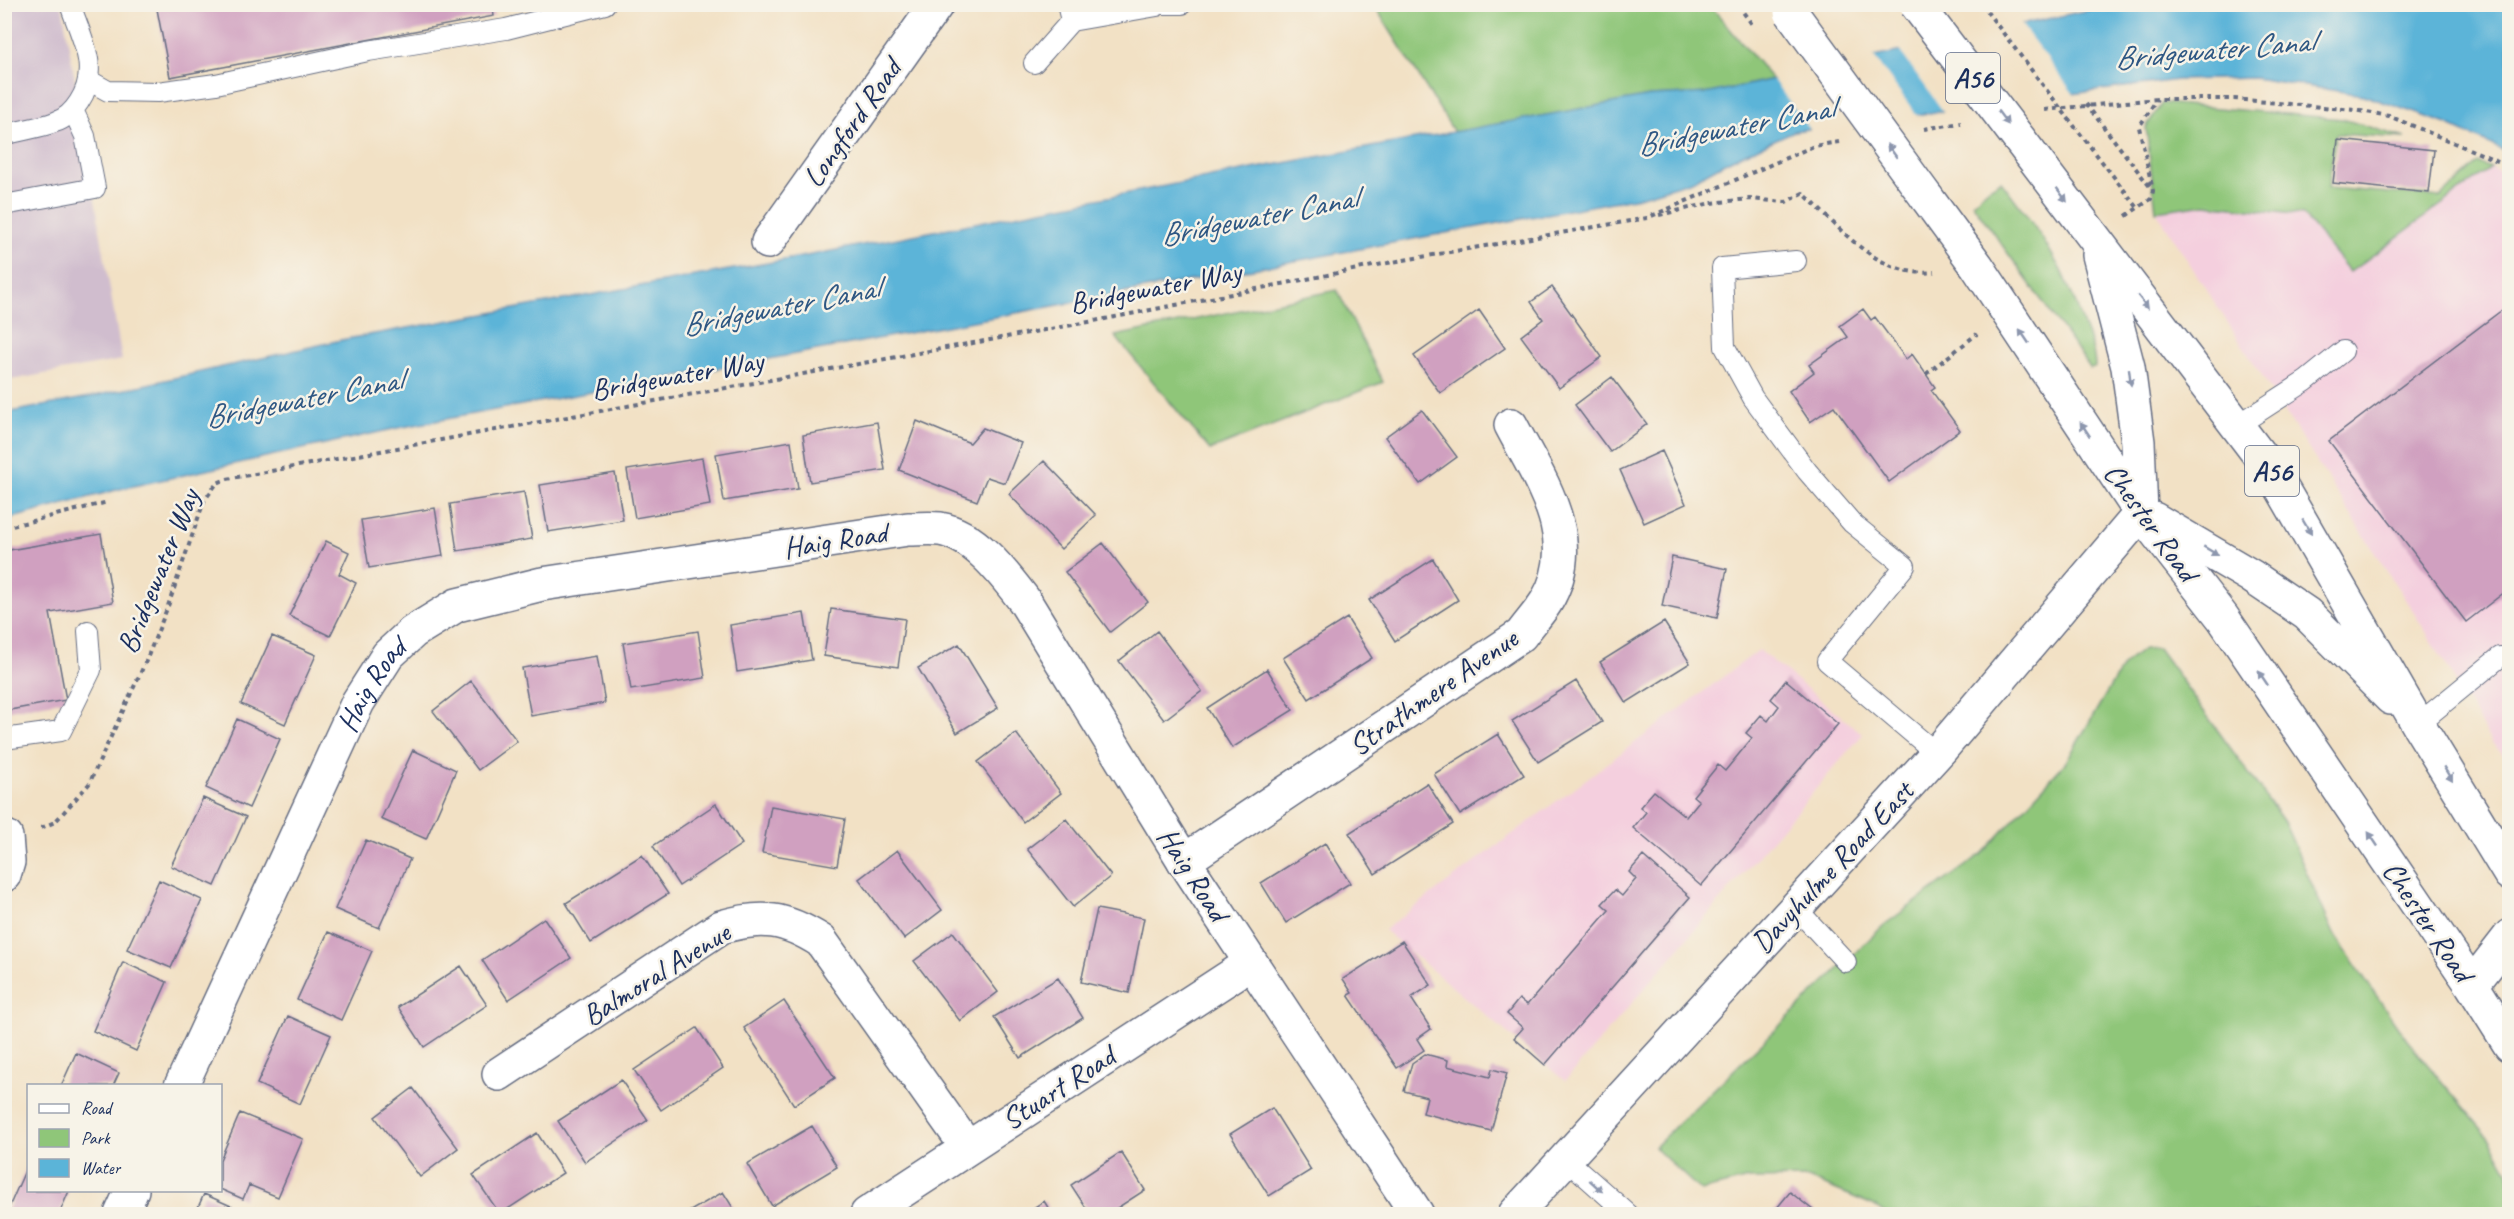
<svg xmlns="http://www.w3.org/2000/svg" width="2514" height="1219" font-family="Caveat,sans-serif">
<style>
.built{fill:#f4cfde}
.industrial{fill:#d0bdce}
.green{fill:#8fc679;stroke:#557a6c;stroke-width:1.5}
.water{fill:#5bb4d8;stroke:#3b729b;stroke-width:1.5}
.pier{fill:#f2e1c5}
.building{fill:#d0a0c0}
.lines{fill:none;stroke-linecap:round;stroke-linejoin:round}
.lane-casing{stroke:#666d82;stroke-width:22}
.street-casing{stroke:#666d82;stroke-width:36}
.secondary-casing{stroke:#666d82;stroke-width:36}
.highway-casing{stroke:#666d82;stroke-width:36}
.path{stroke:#666d82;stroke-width:4;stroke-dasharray:4.5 4.5;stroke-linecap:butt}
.lane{stroke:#fff;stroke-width:20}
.street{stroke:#fff;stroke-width:33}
.secondary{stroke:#fff;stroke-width:33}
.highway{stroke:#fff;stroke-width:33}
.highway-bridge-casing{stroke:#666d82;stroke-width:36;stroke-linecap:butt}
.path-bridge{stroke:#666d82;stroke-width:4;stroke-dasharray:4.5 4.5;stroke-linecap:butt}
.highway-bridge{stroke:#fff;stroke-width:33}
.oneway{fill:#8d97ae}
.labels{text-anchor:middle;stroke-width:5;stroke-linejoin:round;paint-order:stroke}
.shield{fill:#f7f3e8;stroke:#5d6a87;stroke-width:1.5}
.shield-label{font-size:28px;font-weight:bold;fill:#1b2f5e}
.street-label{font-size:30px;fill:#1b2f5e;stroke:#f7f3e8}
.water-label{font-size:32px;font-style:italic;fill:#2e5783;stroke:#f7f3e8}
</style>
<rect width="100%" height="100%" fill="#f7f3e8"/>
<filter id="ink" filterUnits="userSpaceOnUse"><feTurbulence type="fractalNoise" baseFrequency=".0167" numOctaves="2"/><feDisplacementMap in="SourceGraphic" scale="12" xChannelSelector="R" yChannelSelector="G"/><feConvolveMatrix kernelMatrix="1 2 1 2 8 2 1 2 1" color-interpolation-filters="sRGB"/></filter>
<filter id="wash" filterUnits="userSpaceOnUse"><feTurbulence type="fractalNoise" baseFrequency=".008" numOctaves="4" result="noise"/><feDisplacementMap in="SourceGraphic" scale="24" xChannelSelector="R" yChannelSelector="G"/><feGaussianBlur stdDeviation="1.35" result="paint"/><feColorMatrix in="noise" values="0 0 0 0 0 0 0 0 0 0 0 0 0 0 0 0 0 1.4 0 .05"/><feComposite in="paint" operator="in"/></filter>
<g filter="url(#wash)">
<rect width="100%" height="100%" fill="#f2e1c5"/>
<path class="built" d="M 2491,168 L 2509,175 L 2509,761 L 2491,742 L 2435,646 L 2156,211 L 2206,204 L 2304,215 L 2419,222 Z
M 1759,650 L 1863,734 L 1565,1081 L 1384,930 Z"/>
<path class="industrial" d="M 5,5 L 62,5 L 122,360 L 5,381 Z"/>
<path class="green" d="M 1374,5 L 1710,5 L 1772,79 L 1710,93 L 1650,96 L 1454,132 Z
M 2162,103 L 2343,119 L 2405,138 L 2336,134 L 2328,188 L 2441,197 L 2478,163 L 2491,168 L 2350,272 L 2303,215 L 2206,204 L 2156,211 L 2146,127 Z
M 2001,181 C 2038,229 2065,268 2084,326 C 2089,339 2095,353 2095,367 L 2090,368 L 1972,203 L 1989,188 Z
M 1337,290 L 1383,382 L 1210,450 L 1115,336 Z
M 2158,648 L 2284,822 L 2334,934 L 2407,1040 L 2490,1139 L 2509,1173 L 2509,1214 L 1886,1214 L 1873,1205 L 1808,1178 L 1748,1179 L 1701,1191 L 1654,1147 L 1884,925 L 1983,853 L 2066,762 L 2123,665 L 2143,649 Z"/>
<path class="water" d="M 2111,5 L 2509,5 L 2509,153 L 2447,124 L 2363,95 L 2254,78 L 2177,80 L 1794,131 L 1728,161 L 1692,181 L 1639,197 L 398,428 L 120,489 L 5,520 L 5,413 L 95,396 L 341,340 L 801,257 L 1257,168 L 1650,96 L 1710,93 Z"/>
<path class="pier" d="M 2018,20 L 2076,97 L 1945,114 L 1897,47 Z
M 1871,53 L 1919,118 L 1812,132 L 1770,76 Z"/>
<g id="blocks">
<path class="building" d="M 156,4 L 492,4 L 494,16 L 170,77 Z
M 2338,140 L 2434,150 L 2429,193 L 2333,183 Z
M 1552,287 L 1602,357 L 1559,388 L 1521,336 L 1543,319 L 1531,302 Z
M 2510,304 L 2510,588 L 2466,622 L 2329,441 Z
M 1863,309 L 1871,320 L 1875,317 L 1906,359 L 1912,354 L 1935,387 L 1931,390 L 1960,430 L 1889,482 L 1834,406 L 1810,422 L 1789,391 L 1814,372 L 1809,365 L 1848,337 L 1840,326 Z
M 1479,310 L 1505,348 L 1440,393 L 1414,356 Z
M 1612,377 L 1647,424 L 1610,452 L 1575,405 Z
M 1422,410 L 1457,457 L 1420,484 L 1385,437 Z
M 917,421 L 970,443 L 983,428 L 1021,443 L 1005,483 L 987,477 L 977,501 L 899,470 Z
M 877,422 L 885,470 L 810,482 L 803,435 Z
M 791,441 L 798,489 L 724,501 L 716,454 Z
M 1662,451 L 1686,504 L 1644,523 L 1620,470 Z
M 702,458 L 710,505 L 635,518 L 627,470 Z
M 1044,461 L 1096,515 L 1061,549 L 1009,494 Z
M 615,473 L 623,520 L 548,532 L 540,485 Z
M 524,492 L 532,539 L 457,551 L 450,504 Z
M 435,508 L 443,556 L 369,568 L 361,520 Z
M 101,534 L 113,602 L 50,613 L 66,700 L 4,711 L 4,551 Z
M 326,541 L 349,552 L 339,574 L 356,583 L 330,636 L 289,616 Z
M 1103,543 L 1148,602 L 1110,632 L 1065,572 Z
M 1672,557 L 1727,569 L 1717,618 L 1662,606 Z
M 1433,559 L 1458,600 L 1395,641 L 1369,600 Z
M 831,609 L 905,619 L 898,667 L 824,656 Z
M 804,613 L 812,660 L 737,672 L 730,625 Z
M 1347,618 L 1372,658 L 1309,699 L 1283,658 Z
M 1664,622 L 1690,663 L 1626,703 L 1600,662 Z
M 698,631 L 705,678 L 631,690 L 623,643 Z
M 1157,631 L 1202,691 L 1164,720 L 1119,661 Z
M 272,636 L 316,655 L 285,724 L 241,704 Z
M 959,644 L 998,708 L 957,733 L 918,668 Z
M 597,656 L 605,703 L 531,716 L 522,668 Z
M 1267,669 L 1293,710 L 1232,748 L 1207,708 Z
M 1786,680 L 1838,724 L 1701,886 L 1633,828 L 1646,812 L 1640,807 L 1654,791 L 1686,817 L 1699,801 L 1693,796 L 1718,765 L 1725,771 L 1752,738 L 1746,733 L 1761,715 L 1768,721 L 1779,706 L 1771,699 Z
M 471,681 L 517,741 L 478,770 L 433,711 Z
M 1576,681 L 1602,722 L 1538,762 L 1512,721 Z
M 237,719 L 280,739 L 249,808 L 206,788 Z
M 1016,733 L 1061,793 L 1023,822 L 978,762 Z
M 1498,734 L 1524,775 L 1460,815 L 1434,774 Z
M 413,750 L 456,770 L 426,839 L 381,819 Z
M 1427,783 L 1453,824 L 1375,874 L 1349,833 Z
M 203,798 L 246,817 L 215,886 L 171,866 Z
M 716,804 L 742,844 L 679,886 L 653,846 Z
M 771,806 L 845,819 L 837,866 L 762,853 Z
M 1066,819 L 1111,876 L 1073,907 L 1027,849 Z
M 366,840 L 410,859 L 379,928 L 335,909 Z
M 1325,843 L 1350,883 L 1286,923 L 1261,883 Z
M 897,850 L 942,910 L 904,939 L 859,879 Z
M 642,855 L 668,894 L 591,943 L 566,903 Z
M 1643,856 L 1690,897 L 1545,1065 L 1514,1038 L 1523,1028 L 1507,1014 L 1519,999 L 1527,1005 L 1609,910 L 1602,904 L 1615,890 L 1622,896 L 1636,879 L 1629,872 Z
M 159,880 L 202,900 L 171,968 L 127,949 Z
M 1097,909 L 1144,918 L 1129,993 L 1081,982 Z
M 544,918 L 571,958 L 508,1000 L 482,960 Z
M 328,932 L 372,951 L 341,1020 L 297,1000 Z
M 953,932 L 998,992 L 960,1021 L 914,961 Z
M 1402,941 L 1431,985 L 1411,998 L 1431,1029 L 1417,1039 L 1424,1050 L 1397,1068 L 1348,995 L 1352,993 L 1343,979 Z
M 123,962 L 167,982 L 136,1051 L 93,1031 Z
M 461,966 L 487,1005 L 424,1047 L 398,1007 Z
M 1058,978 L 1083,1018 L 1020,1058 L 994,1017 Z
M 784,1001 L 835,1078 L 794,1105 L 744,1028 Z
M 288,1016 L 331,1035 L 300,1104 L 257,1084 Z
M 697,1028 L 723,1068 L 661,1110 L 634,1070 Z
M 76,1053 L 119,1073 L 113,1086 L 61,1086 Z
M 1425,1054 L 1448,1060 L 1447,1066 L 1490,1077 L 1492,1069 L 1507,1073 L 1491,1131 L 1423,1113 L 1427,1097 L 1404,1091 L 1412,1063 Z
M 621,1080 L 648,1120 L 585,1162 L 558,1121 Z
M 413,1088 L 458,1148 L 420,1177 L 375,1117 Z
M 1272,1108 L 1311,1170 L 1269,1196 L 1230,1134 Z
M 240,1113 L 303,1139 L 278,1197 L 249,1185 L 243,1199 L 220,1189 L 220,1160 Z
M 812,1126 L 837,1167 L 772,1206 L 747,1164 Z
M 537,1133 L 563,1173 L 500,1214 L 473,1175 Z
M 1121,1152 L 1145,1190 L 1108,1214 L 1090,1214 L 1071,1185 Z
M 28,1164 L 28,1191 L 69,1191 L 59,1214 L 6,1214 Z
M 723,1192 L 737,1214 L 685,1214 Z
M 1790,1192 L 1818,1214 L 1772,1214 Z
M 204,1194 L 249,1214 L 195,1214 Z
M 1044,1201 L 1052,1214 L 1024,1214 Z"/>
</g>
</g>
<g filter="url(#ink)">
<use href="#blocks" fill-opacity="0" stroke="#666d82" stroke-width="1.5"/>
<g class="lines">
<defs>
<path id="lane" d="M 1157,4 L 1182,4
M 1071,21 L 1157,6
M 1034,63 L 1071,21 L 1067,4
M 90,81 L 108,91 L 158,92 L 216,84 L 368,51 L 506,29 L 605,4
M 4,135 C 21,130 39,128 55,122 C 65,119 74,110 79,102 C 101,69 81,38 70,4
M 4,205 L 95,188 L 85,136 L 73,110
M 1796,261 L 1722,268 L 1725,347 L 1753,398 L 1807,471 L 1852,523 L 1905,566 L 1827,661 L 1936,753
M 2238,425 L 2306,381 L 2343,351
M 2418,724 L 2500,657
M 4,739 L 61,731 L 91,670 L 88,631
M 1795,907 L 1846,962
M 1565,1158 L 1628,1214"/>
<g id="street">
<path d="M 768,242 L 937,4"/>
<path d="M 1184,861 L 1521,635 C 1529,624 1539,613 1546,602 C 1584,540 1539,479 1511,425"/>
<path d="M 4,875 L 8,862 L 6,837"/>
<path d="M 499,1074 L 721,927 C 762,915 785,918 821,941 L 967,1147"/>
<path id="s1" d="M 181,1086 L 358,702 L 388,655 L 413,632 L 457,605 L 542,584 L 908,529 C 918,529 930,528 940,529 C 975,535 1004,574 1024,600 L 1184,861 L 1417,1214"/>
<path d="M 121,1214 L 132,1190"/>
<path d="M 867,1214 L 1251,963"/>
</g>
<path id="secondary" d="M 1515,1214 L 1941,749 L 2141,513"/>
<path id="highway" d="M 2029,152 L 2273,473 L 2418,724 L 2510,874
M 1927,198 L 1977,266 L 2141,513 L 2223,618 L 2472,985 L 2510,1045
M 2099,255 L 2128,367 L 2138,442 L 2141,513
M 2154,519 L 2251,576 L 2307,614 L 2391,698
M 2472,985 L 2510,936"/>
</defs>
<use href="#lane" class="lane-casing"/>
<use href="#street" class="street-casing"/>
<use href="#secondary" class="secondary-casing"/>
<use href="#highway" class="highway-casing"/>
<path class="path" d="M 1745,4 L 1743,12 L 1754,27
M 2086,104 L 2151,188
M 2045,110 L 2157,99 L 2234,99 L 2355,110 L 2389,116 L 2510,166
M 2068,118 L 2138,208
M 1924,129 L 1961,123
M 1659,215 L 1711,203 L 1749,199 L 1786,202 L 1803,193 C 1839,227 1879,279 1934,272
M 2126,216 L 2151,199 L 2153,191 L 2139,127 L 2157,99
M 1926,374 L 1977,334
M 4,528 L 108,502
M 41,828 L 55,822 L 89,784 L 146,661 L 168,606 L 204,501 L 217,483 L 227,479 L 1105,319 L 1398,261 L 1647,218 L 1814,146 L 1839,142"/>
<use href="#lane" class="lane"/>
<use href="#street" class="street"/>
<use href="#secondary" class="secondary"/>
<use href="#highway" class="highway"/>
<defs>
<path id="highway-bridge" d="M 1916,4 L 2029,152
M 1791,12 L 1927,198"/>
</defs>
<use href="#highway-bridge" class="highway-bridge-casing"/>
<path class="path-bridge" d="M 1981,4 L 2068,118"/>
<use href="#highway-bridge" class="highway-bridge"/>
</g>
<defs><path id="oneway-solid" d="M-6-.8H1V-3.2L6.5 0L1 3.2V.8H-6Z" transform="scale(1.5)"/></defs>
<g class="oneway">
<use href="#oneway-solid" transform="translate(2003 118) rotate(53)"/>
<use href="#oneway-solid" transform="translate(1892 151) rotate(-126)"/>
<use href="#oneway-solid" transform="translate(2062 195) rotate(53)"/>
<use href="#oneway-solid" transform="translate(2143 302) rotate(52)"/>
<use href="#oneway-solid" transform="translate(2024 336) rotate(-124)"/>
<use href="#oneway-solid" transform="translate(2130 377) rotate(83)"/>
<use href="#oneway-solid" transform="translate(2085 429) rotate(-124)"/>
<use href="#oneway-solid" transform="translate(2307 527) rotate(59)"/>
<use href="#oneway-solid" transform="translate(2211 551) rotate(31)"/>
<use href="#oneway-solid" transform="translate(2263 678) rotate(-124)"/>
<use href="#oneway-solid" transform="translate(2448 774) rotate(59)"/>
<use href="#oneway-solid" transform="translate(2373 839) rotate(-124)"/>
<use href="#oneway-solid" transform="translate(1596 1186) rotate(42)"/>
</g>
</g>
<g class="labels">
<g class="shield">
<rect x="1946" y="53" width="54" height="50" rx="4.5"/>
<rect x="2245" y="446" width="54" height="50" rx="4.5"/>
</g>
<g class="shield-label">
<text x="1973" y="88">A56</text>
<text x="2272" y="481">A56</text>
</g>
<g class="street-label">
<text transform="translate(852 123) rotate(-55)" y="10">Longford Road</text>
<text transform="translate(1155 287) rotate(-11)" y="10">Bridgewater Way</text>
<text transform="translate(677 375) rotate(-10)" y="10">Bridgewater Way</text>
<text transform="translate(2151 522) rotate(54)" y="10">Chester Road</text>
<text transform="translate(835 540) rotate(-9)" y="10">Haig Road</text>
<text transform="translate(158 571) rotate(-68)" y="10">Bridgewater Way</text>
<text dy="10" stroke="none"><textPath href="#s1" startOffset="444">Haig Road</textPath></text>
<text transform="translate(1433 692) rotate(-35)" y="10">Strathmere Avenue</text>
<text transform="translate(1832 867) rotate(-47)" y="10">Davyhulme Road East</text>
<text transform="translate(1193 874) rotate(57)" y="10">Haig Road</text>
<text transform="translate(2428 921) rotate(56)" y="10">Chester Road</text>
<text transform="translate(656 974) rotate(-32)" y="10">Balmoral Avenue</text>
<text transform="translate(1058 1088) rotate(-33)" y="10">Stuart Road</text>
</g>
<g class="water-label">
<text transform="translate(2214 49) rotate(-5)" y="11">Bridgewater Canal</text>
<text transform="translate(1735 126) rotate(-11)" y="11">Bridgewater Canal</text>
<text transform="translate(1258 216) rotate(-11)" y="11">Bridgewater Canal</text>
<text transform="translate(780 306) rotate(-11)" y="11">Bridgewater Canal</text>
<text transform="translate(303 398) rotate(-11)" y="11">Bridgewater Canal</text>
</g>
</g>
<rect width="2514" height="1219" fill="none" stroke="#f7f3e8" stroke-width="24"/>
<rect x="27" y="1084" width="195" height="108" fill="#f7f3e8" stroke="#9fa5b1" stroke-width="1.5"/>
<rect x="39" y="1104" width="30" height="9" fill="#ffffff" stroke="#9fa5b1" stroke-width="1.5"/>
<text x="81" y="1114" font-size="18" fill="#1b2f5e">Road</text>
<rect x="39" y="1129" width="30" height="18" fill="#8fc679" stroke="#9fa5b1" stroke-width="1.5"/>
<text x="81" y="1144" font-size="18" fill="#1b2f5e">Park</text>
<rect x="39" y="1159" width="30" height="18" fill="#5bb4d8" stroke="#9fa5b1" stroke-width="1.5"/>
<text x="81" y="1174" font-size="18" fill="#1b2f5e">Water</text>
</svg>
